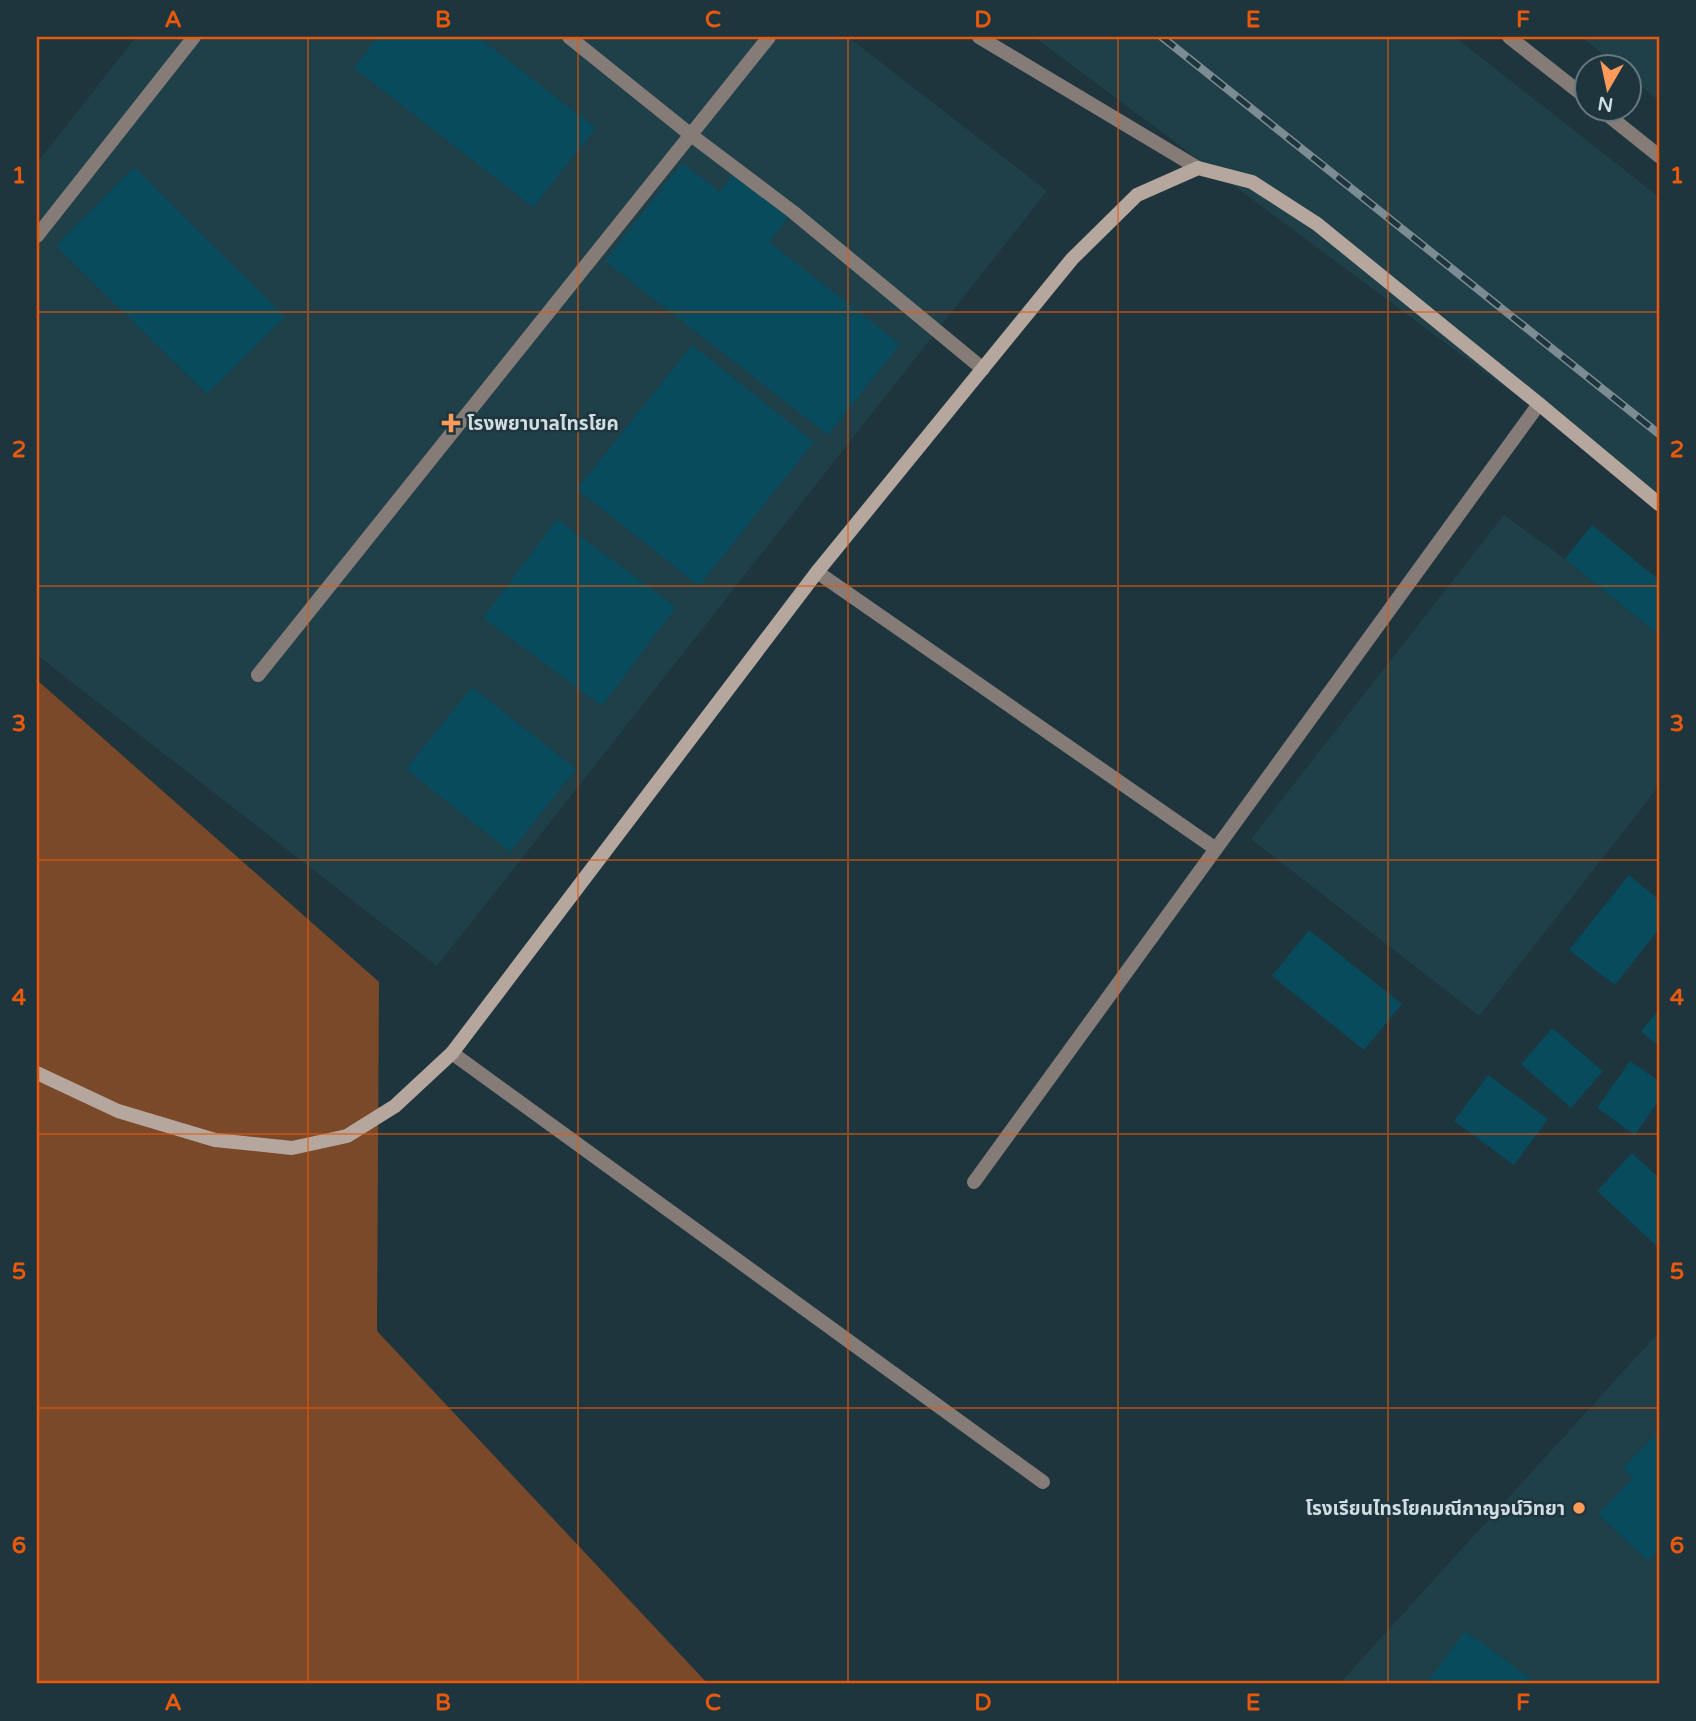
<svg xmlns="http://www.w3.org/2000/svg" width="1696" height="1721" font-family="'Varela Round','Noto Sans Thai',sans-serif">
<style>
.built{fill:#1f3f49}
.green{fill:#7a4929}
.building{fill:#074b5d}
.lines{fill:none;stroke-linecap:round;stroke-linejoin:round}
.service{stroke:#867c77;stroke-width:14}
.minor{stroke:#867c77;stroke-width:14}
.tertiary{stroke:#867c77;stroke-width:14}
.secondary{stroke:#b6a79e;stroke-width:14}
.rail-casing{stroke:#7b8c92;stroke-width:8}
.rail{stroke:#1f353d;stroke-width:5;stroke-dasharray:16;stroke-linecap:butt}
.grid{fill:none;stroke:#e8590c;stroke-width:2;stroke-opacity:0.55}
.poi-dot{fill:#ff9b5a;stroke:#1f353d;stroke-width:2.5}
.labels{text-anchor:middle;stroke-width:5;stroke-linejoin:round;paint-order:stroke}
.poi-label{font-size:19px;font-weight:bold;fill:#d0dde2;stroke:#1f353d;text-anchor:start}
.neatline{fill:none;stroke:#e8590c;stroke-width:2.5}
.grid-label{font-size:23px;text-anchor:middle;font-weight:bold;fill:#e8590c}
</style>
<rect width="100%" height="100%" fill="#1f353d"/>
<path class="built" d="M 136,37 L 848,37 L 1047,191 L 437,966 L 37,655 L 37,163 Z
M 1034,37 L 1455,37 L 1659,197 L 1659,502 Z
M 1582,37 L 1659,37 L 1659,101 L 1630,76 L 1630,66 L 1618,66 Z
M 1504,515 L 1565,559 L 1659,635 L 1659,786 L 1479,1016 L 1251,839 Z
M 1659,1332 L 1659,1684 L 1339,1684 Z"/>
<path class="green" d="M 37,680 L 379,982 L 377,1331 L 708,1684 L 37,1684 Z"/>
<path class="building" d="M 378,37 L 478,37 L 596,128 L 533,207 L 354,68 Z
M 682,163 L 720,192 L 737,169 L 793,212 L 769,242 L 900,344 L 828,435 L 605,261 Z
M 134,167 L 285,317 L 207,394 L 56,246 Z
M 692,345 L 814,442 L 699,586 L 577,489 Z
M 557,519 L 676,607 L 602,706 L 483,618 Z
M 1592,525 L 1659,580 L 1659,635 L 1565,559 Z
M 472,687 L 576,769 L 510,852 L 406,769 Z
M 1629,875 L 1659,900 L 1659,929 L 1615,985 L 1569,950 Z
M 1309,930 L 1402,1004 L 1364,1050 L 1272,976 Z
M 1659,1010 L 1659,1047 L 1641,1031 Z
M 1552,1028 L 1603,1071 L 1571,1108 L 1521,1064 Z
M 1630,1061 L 1659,1081 L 1659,1100 L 1635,1135 L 1597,1108 Z
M 1488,1075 L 1548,1119 L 1514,1165 L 1454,1121 Z
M 1632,1153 L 1659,1178 L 1659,1248 L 1597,1191 Z
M 1657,1433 L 1659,1435 L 1659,1549 L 1648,1561 L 1598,1514 L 1633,1478 L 1623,1468 Z
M 1465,1631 L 1538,1684 L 1426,1684 Z"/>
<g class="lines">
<path class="service" d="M 569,37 L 691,135 L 793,212 L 983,369
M 37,236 L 194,37
M 258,675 L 769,37"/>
<path class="minor" d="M 979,37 L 1198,168
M 817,572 L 1216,849
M 452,1053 L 1043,1482
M 974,1182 L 1539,404"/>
<path class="tertiary" d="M 1509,37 L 1588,99
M 1599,108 L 1659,156"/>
<path class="secondary" d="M 37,1073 L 118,1111 L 215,1140 L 292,1148 L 347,1136 L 395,1106 L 452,1053 L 817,572 L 1072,259 L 1137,195 L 1198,168 L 1252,182 L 1317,224 L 1539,404 L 1659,504"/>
<defs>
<path id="rail" d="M 1162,37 L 1659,434"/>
</defs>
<use href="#rail" class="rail-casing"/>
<use href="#rail" class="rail"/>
</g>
<path class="grid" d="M 308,37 L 308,1684M 578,37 L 578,1684M 848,37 L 848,1684M 1118,37 L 1118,1684M 1388,37 L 1388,1684M 37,312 L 1659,312M 37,586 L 1659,586M 37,860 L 1659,860M 37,1134 L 1659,1134M 37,1408 L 1659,1408"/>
<g class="poi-dot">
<path d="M447.5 412.5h7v7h7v7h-7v7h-7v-7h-7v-7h7z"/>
<circle cx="1579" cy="1508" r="7"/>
</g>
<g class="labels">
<g class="poi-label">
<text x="467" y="430">โรงพยาบาลไทรโยค</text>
<text x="1565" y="1515" text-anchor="end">โรงเรียนไทรโยคมณีกาญจน์วิทยา</text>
</g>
</g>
<rect width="1696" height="1721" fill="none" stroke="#1f353d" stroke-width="77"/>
<g transform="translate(1608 88) rotate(189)"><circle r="33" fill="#1f353d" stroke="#66787f" stroke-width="2"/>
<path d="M0-5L12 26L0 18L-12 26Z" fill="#ff9b5a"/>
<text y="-10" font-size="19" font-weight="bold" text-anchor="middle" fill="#d0dde2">N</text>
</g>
<rect x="38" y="38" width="1620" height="1644" class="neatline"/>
<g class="grid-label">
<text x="173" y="27">A</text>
<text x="443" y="27">B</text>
<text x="713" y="27">C</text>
<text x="983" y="27">D</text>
<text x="1253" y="27">E</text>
<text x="1523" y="27">F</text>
<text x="19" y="183">1</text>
<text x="1677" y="183">1</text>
<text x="19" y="457">2</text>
<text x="1677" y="457">2</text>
<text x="19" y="731">3</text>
<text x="1677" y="731">3</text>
<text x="19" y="1005">4</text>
<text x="1677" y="1005">4</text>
<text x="19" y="1279">5</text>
<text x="1677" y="1279">5</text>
<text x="19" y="1553">6</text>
<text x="1677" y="1553">6</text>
<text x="173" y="1710">A</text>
<text x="443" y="1710">B</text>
<text x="713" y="1710">C</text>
<text x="983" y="1710">D</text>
<text x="1253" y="1710">E</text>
<text x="1523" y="1710">F</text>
</g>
</svg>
